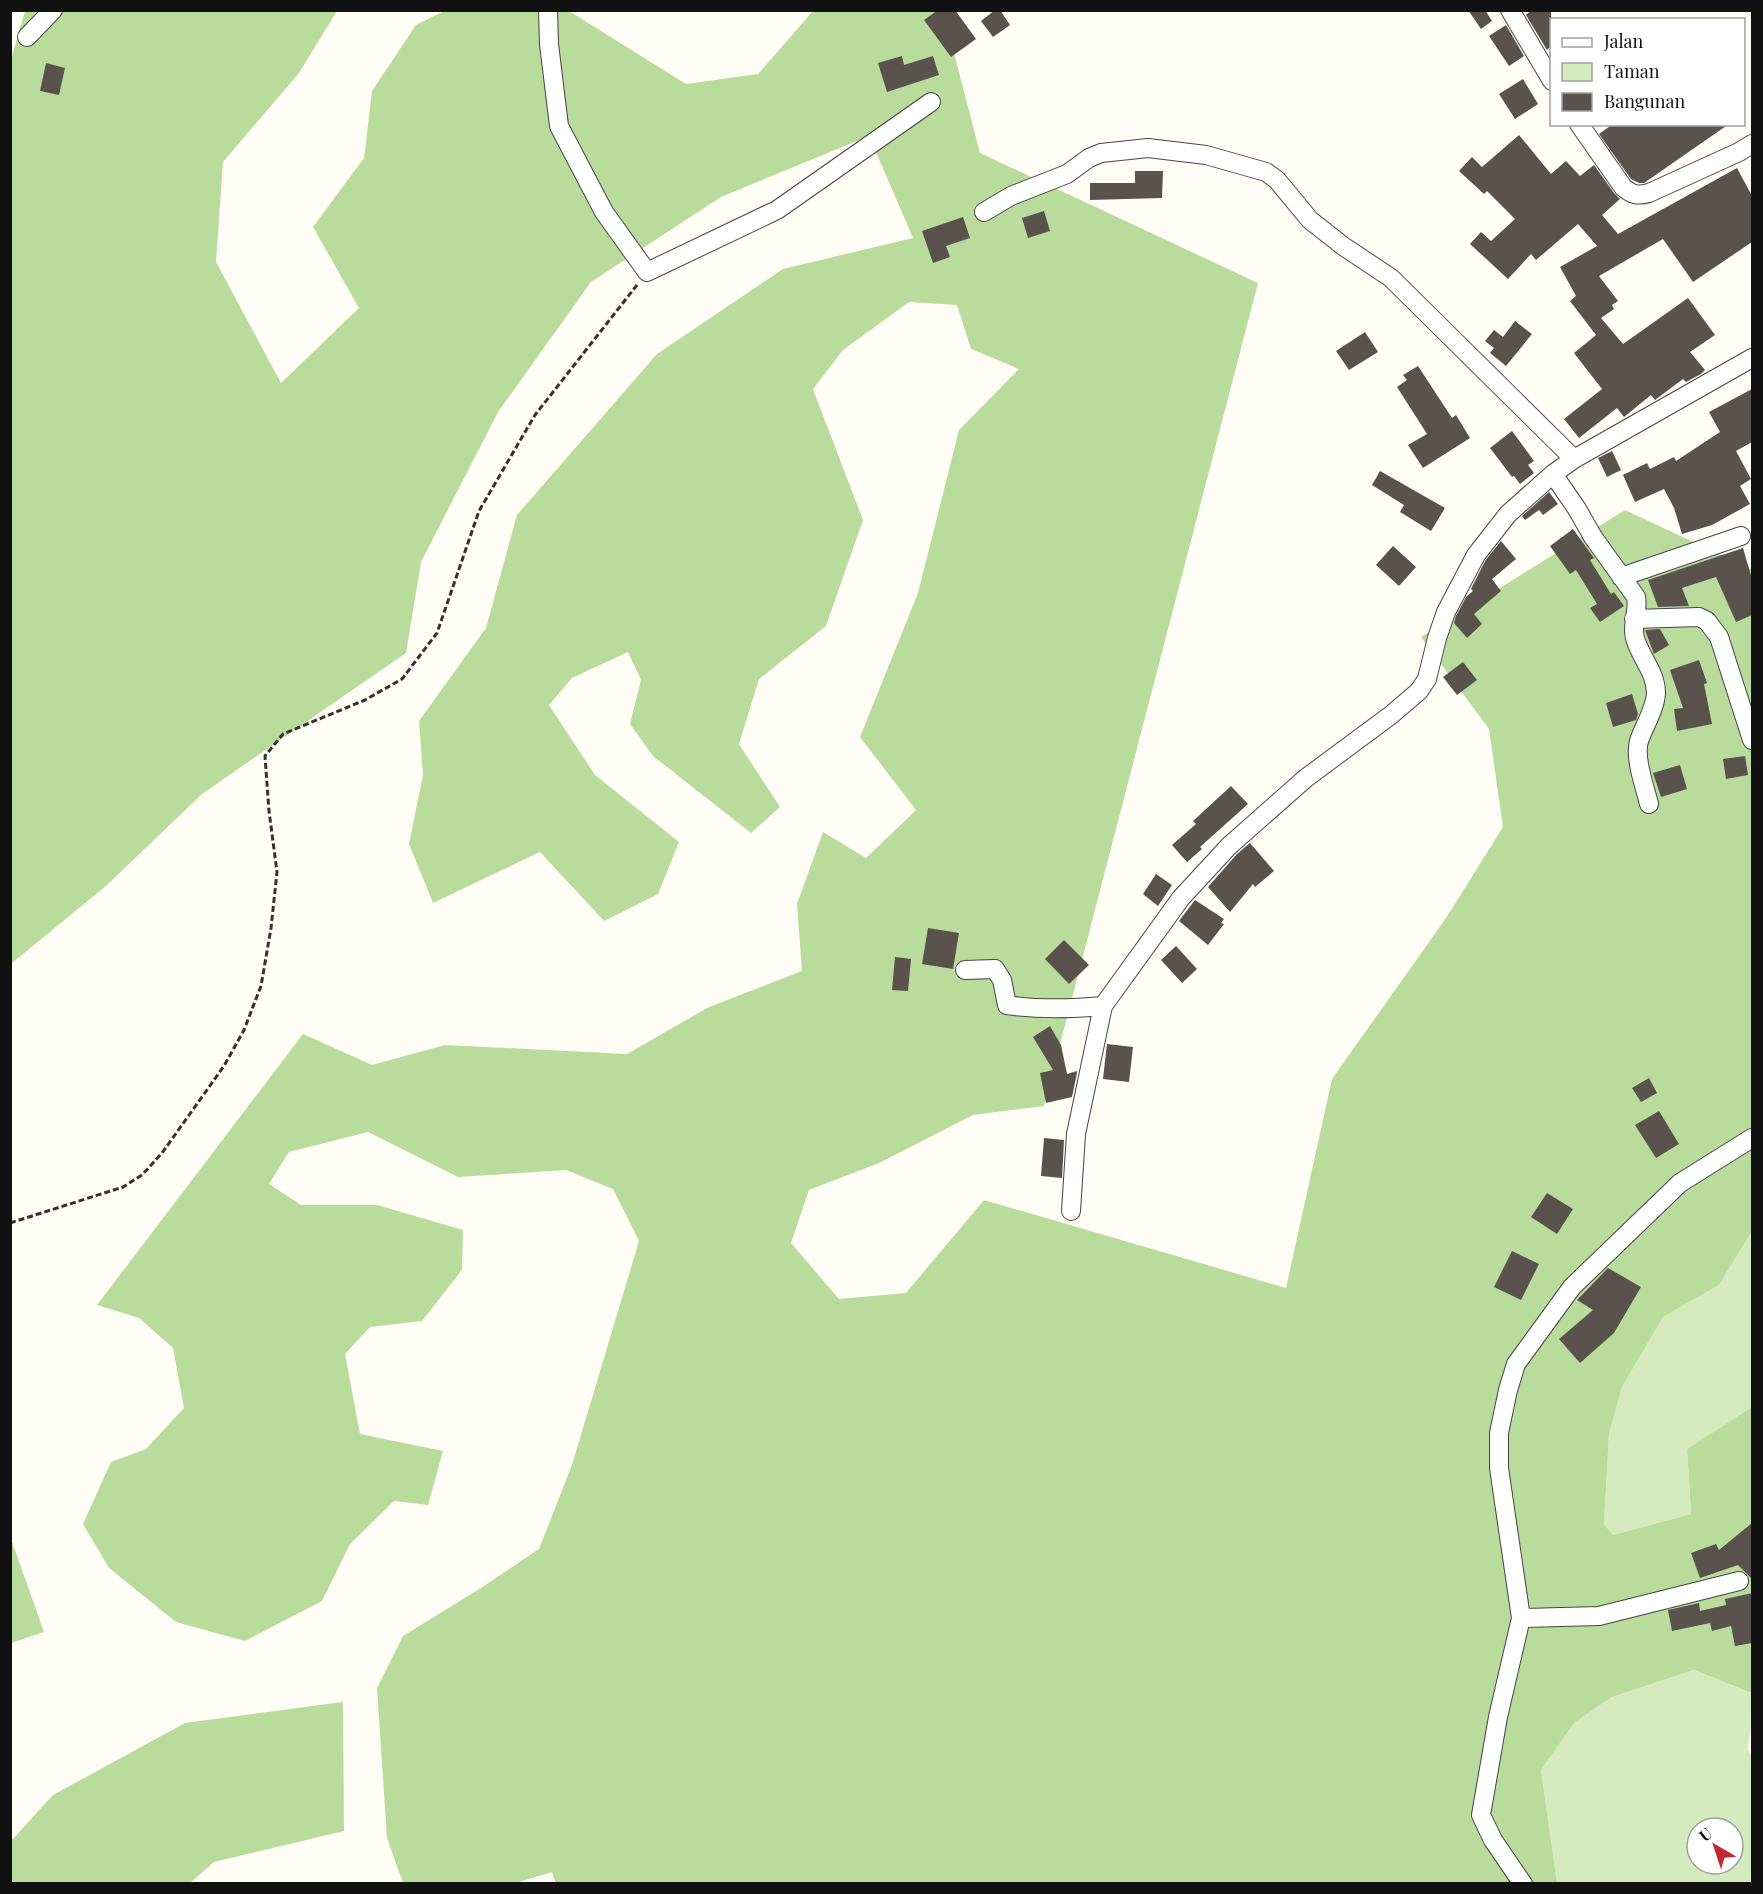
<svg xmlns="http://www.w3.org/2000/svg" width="1763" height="1894" font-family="'Playfair Display',serif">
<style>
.green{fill:#d5ebbd;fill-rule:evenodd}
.forest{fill:#b9dc9c}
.building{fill:#5a524d}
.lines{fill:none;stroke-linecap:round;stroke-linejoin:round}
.minor-casing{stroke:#444;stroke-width:20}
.path{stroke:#333;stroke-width:3;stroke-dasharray:6 3;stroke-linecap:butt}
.minor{stroke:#fff;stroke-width:18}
</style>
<rect width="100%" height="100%" fill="#fffdf5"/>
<path class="green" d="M 1752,1231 L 1752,1407 L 1687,1449 L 1691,1514 L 1613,1535 L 1604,1524 L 1609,1434 L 1622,1387 L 1663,1317 L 1719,1285 Z
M 1694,1670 L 1752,1693 L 1752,1717 L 1748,1749 L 1752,1757 L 1752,1883 L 1557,1883 L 1541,1770 L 1574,1723 L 1612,1697 ZM 1697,1828 L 1733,1828 L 1733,1864 L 1697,1864 Z"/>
<path class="forest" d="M 25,11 L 337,11 L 299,73 L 223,162 L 216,262 L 281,383 L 359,308 L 313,227 L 364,158 L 372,91 L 416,25 L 444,11 L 569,11 L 686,84 L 758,74 L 813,11 L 943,11 L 980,153 L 1258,283 L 1044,1106 L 973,1115 L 879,1163 L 809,1190 L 791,1243 L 839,1299 L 906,1293 L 984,1200 L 1286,1288 L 1332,1079 L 1446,918 L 1503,827 L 1489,729 L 1421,637 L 1625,510 L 1751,569 L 1752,565 L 1752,1231 L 1719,1285 L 1663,1317 L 1622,1387 L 1609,1434 L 1604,1524 L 1613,1535 L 1691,1514 L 1687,1449 L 1752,1407 L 1752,1693 L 1694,1670 L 1612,1697 L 1574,1723 L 1541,1770 L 1557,1883 L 556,1884 L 552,1872 L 516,1883 L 403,1883 L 387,1838 L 377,1688 L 403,1636 L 481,1588 L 539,1549 L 572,1465 L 639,1241 L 613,1189 L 566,1170 L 458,1177 L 368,1132 L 289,1152 L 269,1184 L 301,1205 L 377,1205 L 463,1230 L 462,1270 L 422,1321 L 370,1327 L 345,1354 L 360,1434 L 443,1451 L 428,1505 L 394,1501 L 350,1544 L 322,1601 L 245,1641 L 176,1622 L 109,1568 L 83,1524 L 111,1462 L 146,1449 L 184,1408 L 173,1348 L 139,1318 L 97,1305 L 303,1034 L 372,1065 L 445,1045 L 627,1054 L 709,1007 L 802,971 L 797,904 L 823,832 L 866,858 L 916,810 L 860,737 L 918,593 L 959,430 L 1019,369 L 971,349 L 957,305 L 909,302 L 843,350 L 813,389 L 863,520 L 826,626 L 759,679 L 739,744 L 780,807 L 751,833 L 653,756 L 630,724 L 641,680 L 628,652 L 572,678 L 549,705 L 595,775 L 679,842 L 658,894 L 604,921 L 540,852 L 433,903 L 409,844 L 423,775 L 419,721 L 486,628 L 517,515 L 657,354 L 783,269 L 913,238 L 869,136 L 721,197 L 591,282 L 498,412 L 421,562 L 406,653 L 202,794 L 107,885 L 11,964 L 10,63 Z
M 10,1536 L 44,1632 L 11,1643 L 10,1643 Z
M 343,1702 L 344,1831 L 214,1862 L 190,1883 L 11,1883 L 11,1841 L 53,1795 L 185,1723 Z"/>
<path class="building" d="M 938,10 L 955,10 L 976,39 L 951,57 L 924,20 Z
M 995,10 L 1000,10 L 1010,25 L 993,37 L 981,21 Z
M 1468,10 L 1485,10 L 1492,21 L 1481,29 Z
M 1531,10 L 1551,10 L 1551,46 L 1547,50 L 1526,15 Z
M 1506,25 L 1524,56 L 1509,66 L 1489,36 Z
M 902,56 L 904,65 L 933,56 L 939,75 L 887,92 L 878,63 Z
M 46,63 L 65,68 L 59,95 L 40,91 Z
M 1523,79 L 1538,104 L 1515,119 L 1499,94 Z
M 1613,124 L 1729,124 L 1644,183 L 1639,183 L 1631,179 L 1599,134 Z
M 1519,135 L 1551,174 L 1566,161 L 1580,176 L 1594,165 L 1614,193 L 1620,199 L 1602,215 L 1618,234 L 1737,168 L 1752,196 L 1752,242 L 1693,282 L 1663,239 L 1599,276 L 1618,301 L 1612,305 L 1614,309 L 1601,318 L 1623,344 L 1688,298 L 1715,335 L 1690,352 L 1705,370 L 1701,374 L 1686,382 L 1683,379 L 1655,400 L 1651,395 L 1624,417 L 1617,408 L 1579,438 L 1564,419 L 1602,389 L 1574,353 L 1596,335 L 1570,301 L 1576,296 L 1560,267 L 1597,246 L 1578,224 L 1536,260 L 1531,254 L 1508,279 L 1470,244 L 1481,232 L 1491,241 L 1515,219 L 1487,191 L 1484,194 L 1459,171 L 1472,157 L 1482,167 Z
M 1135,171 L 1163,171 L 1162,198 L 1090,200 L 1090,183 L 1135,183 Z
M 1044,211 L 1050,231 L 1028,238 L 1022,218 Z
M 963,217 L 970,238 L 946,246 L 950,257 L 933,263 L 922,231 Z
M 1515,321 L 1532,334 L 1506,366 L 1490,353 L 1494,348 L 1485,341 L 1494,330 L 1503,337 Z
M 1365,332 L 1378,352 L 1349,370 L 1336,351 Z
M 1418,366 L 1452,418 L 1456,415 L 1470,438 L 1423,468 L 1408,445 L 1427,434 L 1397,387 L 1407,380 L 1403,375 Z
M 1752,389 L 1752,442 L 1736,451 L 1751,479 L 1740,486 L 1750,504 L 1712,525 L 1682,534 L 1674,508 L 1664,489 L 1635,502 L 1623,475 L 1647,463 L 1650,469 L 1674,457 L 1676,461 L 1720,432 L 1709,412 Z
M 1512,431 L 1534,461 L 1528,465 L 1534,473 L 1520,484 L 1514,476 L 1512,477 L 1490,448 Z
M 1612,451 L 1621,470 L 1607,477 L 1598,458 Z
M 1380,471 L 1445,508 L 1431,531 L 1400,512 L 1404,505 L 1372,485 Z
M 1549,492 L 1558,504 L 1543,515 L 1539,510 L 1525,520 L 1522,516 Z
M 1573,529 L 1594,558 L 1590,560 L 1611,594 L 1614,592 L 1624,606 L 1600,622 L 1590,608 L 1597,604 L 1576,570 L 1570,574 L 1550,546 Z
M 1501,541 L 1516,559 L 1492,579 L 1501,591 L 1474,614 L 1482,624 L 1467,638 L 1454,623 L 1456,616 L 1466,597 L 1473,591 L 1471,589 L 1485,561 Z
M 1393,546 L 1416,567 L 1399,586 L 1376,565 Z
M 1743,548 L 1752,579 L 1752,615 L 1736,622 L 1716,577 L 1682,588 L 1689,606 L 1658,607 L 1648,580 Z
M 1660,629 L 1669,645 L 1654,654 L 1645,630 Z
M 1699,660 L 1707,683 L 1704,684 L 1712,724 L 1677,731 L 1674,709 L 1683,708 L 1670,670 Z
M 1463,662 L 1477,680 L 1457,695 L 1443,677 Z
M 1632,694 L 1638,714 L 1636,720 L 1613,727 L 1606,703 Z
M 1745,756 L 1748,775 L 1726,779 L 1723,759 Z
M 1680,765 L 1687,789 L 1661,797 L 1653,773 Z
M 1231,786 L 1248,804 L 1200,847 L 1202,849 L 1187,862 L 1172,845 L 1196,824 L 1193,821 Z
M 1250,843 L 1274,871 L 1255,887 L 1253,884 L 1230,912 L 1208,887 L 1237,854 Z
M 1156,874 L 1172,885 L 1158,906 L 1143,894 Z
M 1195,900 L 1224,919 L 1221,923 L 1224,924 L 1208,945 L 1179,921 Z
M 928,928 L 959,933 L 953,969 L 922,964 Z
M 1064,940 L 1089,965 L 1069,984 L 1045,959 Z
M 1176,946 L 1197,969 L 1182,983 L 1161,960 Z
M 895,957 L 911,959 L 908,991 L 892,990 Z
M 1050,1026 L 1061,1045 L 1067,1074 L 1077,1071 L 1077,1073 L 1072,1097 L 1046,1103 L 1040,1073 L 1053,1070 L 1033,1037 Z
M 1107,1044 L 1133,1047 L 1129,1082 L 1103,1079 Z
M 1649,1078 L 1657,1093 L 1641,1102 L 1632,1088 Z
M 1659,1111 L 1679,1144 L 1656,1158 L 1635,1125 Z
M 1044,1138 L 1064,1140 L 1062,1178 L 1041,1176 Z
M 1547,1193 L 1573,1209 L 1557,1234 L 1531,1217 Z
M 1512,1251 L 1539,1264 L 1521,1300 L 1494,1287 Z
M 1608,1268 L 1641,1287 L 1614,1333 L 1580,1363 L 1559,1339 L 1593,1310 L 1577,1300 Z
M 1752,1523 L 1752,1579 L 1738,1565 L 1700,1578 L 1691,1553 L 1716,1544 L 1719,1550 Z
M 1752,1593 L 1752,1643 L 1735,1646 L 1731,1626 L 1712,1631 L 1710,1623 L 1672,1631 L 1668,1610 L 1699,1603 L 1700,1611 L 1726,1605 L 1725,1599 Z"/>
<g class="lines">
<defs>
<path id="minor" d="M 548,10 L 549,44 L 559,126 L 604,212 L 647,272 L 777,210 L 931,102
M 1510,10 L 1552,81
M 27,37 L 53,10
M 1579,124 L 1623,187 C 1632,195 1638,196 1649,193 L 1739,152 L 1752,144
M 984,212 L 1011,196 L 1067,174 L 1089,158 L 1101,153 L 1148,148 L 1206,155 L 1266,172 L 1277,180 L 1310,220 L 1343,246 L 1391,278 L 1574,459
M 1553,474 L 1577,509 L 1593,537 L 1636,597 C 1639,611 1631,624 1635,638 C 1640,657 1656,672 1656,693 C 1655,710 1644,726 1639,741 C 1634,758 1645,787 1649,804
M 1621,577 L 1741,536
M 1634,619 L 1699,617 L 1707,621 L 1719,637 L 1752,740
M 965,970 L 995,969 L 1002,980 L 1007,1005 C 1040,1010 1071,1009 1103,1006
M 1071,1211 L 1076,1134 L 1103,1006 L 1181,898 L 1229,846 L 1306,778 L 1391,715 L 1419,691 L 1427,679 L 1437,638 L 1446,612 L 1476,555 L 1508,514 L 1553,474 L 1574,459 L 1752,358
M 1521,1618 L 1599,1616 L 1739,1581
M 1523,1884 L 1493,1840 L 1481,1815 L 1498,1717 L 1521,1618 L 1499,1468 L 1499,1433 L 1508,1390 L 1516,1364 L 1572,1287 L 1680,1183 L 1752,1138"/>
</defs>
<use href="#minor" class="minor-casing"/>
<path class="path" d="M 10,1223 L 123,1187 L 142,1175 L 162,1153 L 224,1066 L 244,1030 L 261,986 L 271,928 L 277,872 L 269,811 L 265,756 L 283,734 L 365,700 L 402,679 L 437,633 L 479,511 L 535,415 L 637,285"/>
<use href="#minor" class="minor"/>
</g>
<rect width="1763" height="1894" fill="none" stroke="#111111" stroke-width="24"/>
<rect x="1550" y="18" width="195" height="108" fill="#ffffff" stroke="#a0a0a0" stroke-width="1.5"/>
<rect x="1562" y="38" width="30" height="9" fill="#ffffff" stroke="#a0a0a0" stroke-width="1.5"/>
<text x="1604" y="48" font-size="18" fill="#111111">Jalan</text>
<rect x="1562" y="63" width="30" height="18" fill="#d5ebbd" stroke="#a0a0a0" stroke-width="1.5"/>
<text x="1604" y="78" font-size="18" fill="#111111">Taman</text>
<rect x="1562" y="93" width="30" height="18" fill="#5a524d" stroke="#a0a0a0" stroke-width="1.5"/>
<text x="1604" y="108" font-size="18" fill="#111111">Bangunan</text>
<g transform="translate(1715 1846) rotate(321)"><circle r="28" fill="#ffffff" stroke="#a0a0a0" stroke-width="1.5"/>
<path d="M0-4.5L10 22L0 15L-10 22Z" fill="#c4262e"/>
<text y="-9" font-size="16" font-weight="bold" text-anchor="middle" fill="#111111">U</text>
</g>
</svg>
